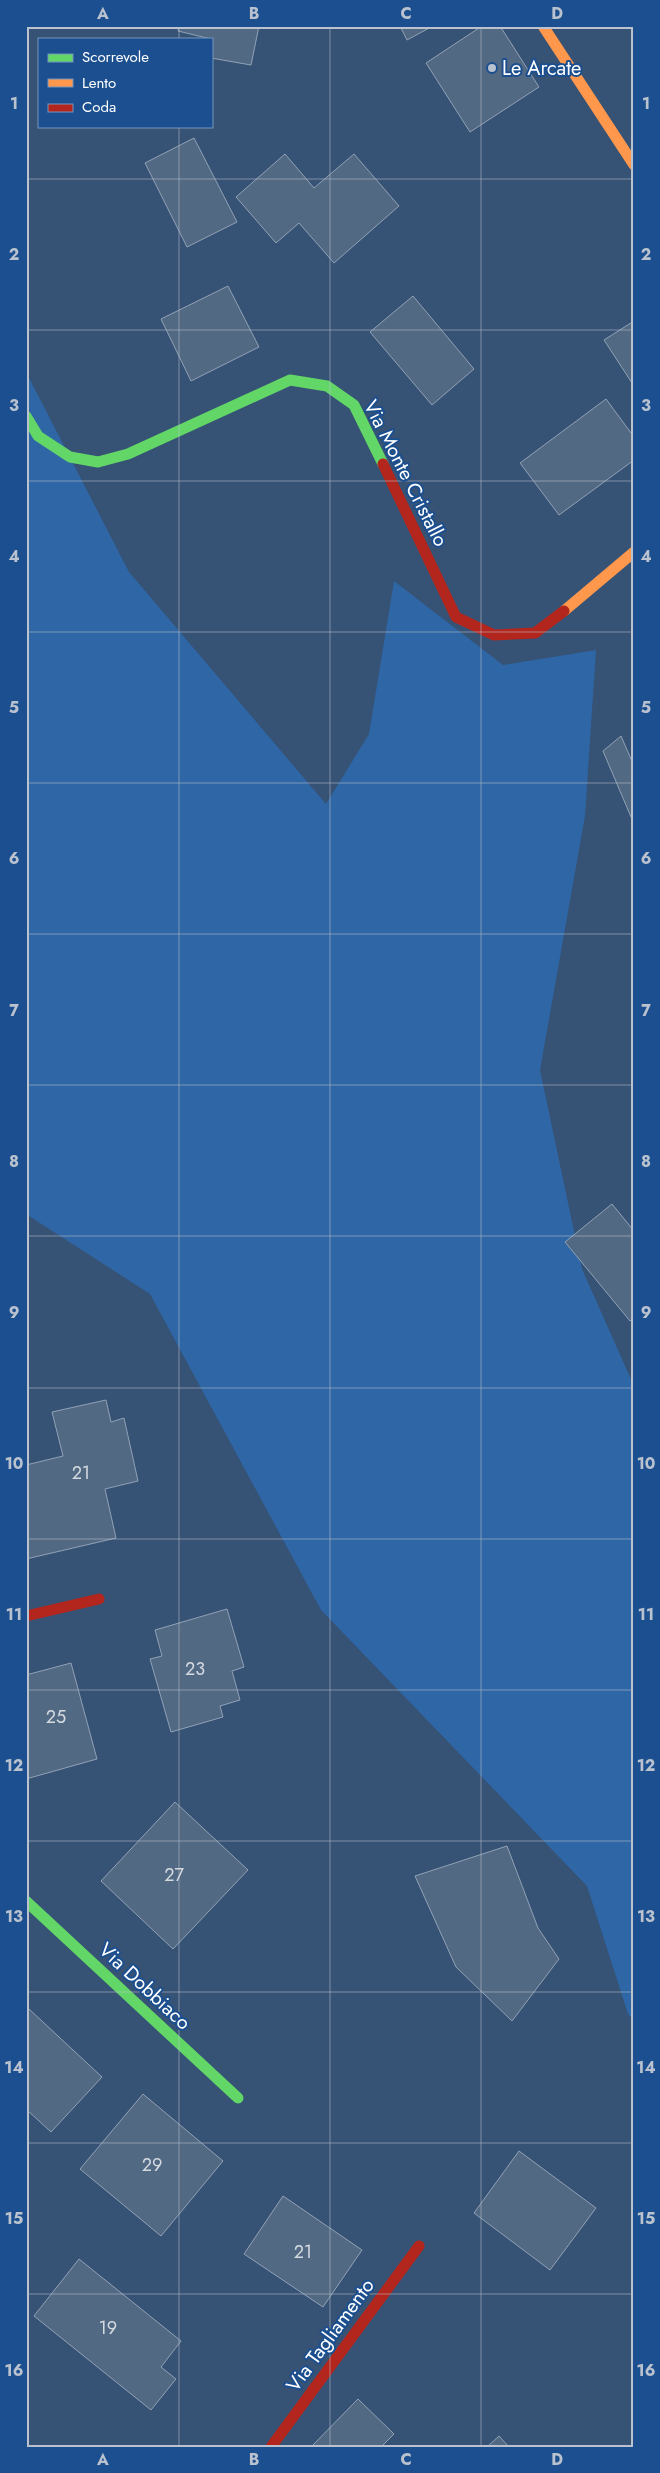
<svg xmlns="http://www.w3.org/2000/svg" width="660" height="2473" font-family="Jost,sans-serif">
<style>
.green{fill:#2f66a5}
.building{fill:#526984;stroke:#92a2b6}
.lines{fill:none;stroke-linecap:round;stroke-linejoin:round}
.fast{stroke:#63d668;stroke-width:11}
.slow{stroke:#ff974d;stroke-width:11}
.jam{stroke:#b3261e;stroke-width:11}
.grid{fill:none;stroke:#b9c2ce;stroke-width:1;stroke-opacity:0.55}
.poi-dot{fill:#b9c2ce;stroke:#1b4f8f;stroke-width:2}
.labels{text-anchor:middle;stroke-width:4;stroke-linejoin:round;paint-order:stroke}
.number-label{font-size:18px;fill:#d4dae0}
.poi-label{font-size:20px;fill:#fff;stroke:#1b4f8f;text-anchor:start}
.street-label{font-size:20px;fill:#fff;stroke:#1b4f8f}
.neatline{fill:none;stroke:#b9c2ce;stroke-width:2}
.grid-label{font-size:16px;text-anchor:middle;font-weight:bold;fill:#b9c2ce}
</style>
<rect width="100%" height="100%" fill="#365274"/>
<path class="green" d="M 26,372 L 129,572 L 326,804 L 369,734 L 394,581 L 503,665 L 596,650 L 585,816 L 540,1070 L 582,1269 L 634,1386 L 634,2021 L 628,2014 L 587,1886 L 321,1610 L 150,1294 L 26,1214 Z"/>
<path class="building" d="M 179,26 L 259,26 L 251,65 L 211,58 L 211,39 L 178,31 Z
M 400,26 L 433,26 L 407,40 Z
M 482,26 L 500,26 L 539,87 L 470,132 L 426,63 Z
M 194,138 L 237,222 L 187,247 L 145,163 Z
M 285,154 L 314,188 L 354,154 L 399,206 L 334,263 L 299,223 L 276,243 L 236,197 Z
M 228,286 L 259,347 L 191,381 L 161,319 Z
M 413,296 L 474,369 L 432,405 L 370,332 Z
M 634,321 L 634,386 L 604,340 Z
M 606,399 L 634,437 L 634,460 L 559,515 L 520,463 Z
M 621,736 L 634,766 L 634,824 L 603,751 Z
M 612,1204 L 634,1231 L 634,1318 L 630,1321 L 565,1242 Z
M 106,1400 L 111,1422 L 124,1418 L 138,1481 L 105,1489 L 116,1538 L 26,1559 L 26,1465 L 63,1456 L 52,1412 Z
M 227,1609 L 244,1667 L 232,1671 L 240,1700 L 220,1706 L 223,1717 L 171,1732 L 150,1659 L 162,1656 L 155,1630 Z
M 71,1663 L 97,1759 L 26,1779 L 26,1675 Z
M 175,1802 L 248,1870 L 173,1949 L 101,1881 Z
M 507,1846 L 538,1928 L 559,1959 L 512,2021 L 456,1967 L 415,1876 Z
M 29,2009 L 102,2077 L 51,2132 L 26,2109 L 26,2012 Z
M 143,2094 L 223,2161 L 161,2236 L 80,2169 Z
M 519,2151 L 596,2208 L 550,2270 L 474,2213 Z
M 283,2196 L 362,2250 L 323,2307 L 244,2254 Z
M 79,2259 L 181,2341 L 161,2367 L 176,2379 L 151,2410 L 34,2316 Z
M 358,2399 L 394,2434 L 383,2445 L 385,2447 L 311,2447 Z
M 499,2436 L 509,2447 L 487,2447 Z"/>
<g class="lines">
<path class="fast" d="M 26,416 L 38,436 L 70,457 L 98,462 L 128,454 L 290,380 L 327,386 L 354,405 L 383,464
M 26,1901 L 238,2098"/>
<path class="slow" d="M 543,26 L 634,165
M 564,611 L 634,552"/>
<path class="jam" d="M 383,464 L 456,617 L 494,635 L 535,633 L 564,611
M 26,1616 L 99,1599
M 271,2447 L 419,2246"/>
</g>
<path class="grid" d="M 179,26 L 179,39M 330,26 L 330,2447M 481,26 L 481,2447M 179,126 L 179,2447M 26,179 L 634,179M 26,330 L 634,330M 26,481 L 634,481M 26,632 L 634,632M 26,783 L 634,783M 26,934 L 634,934M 26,1085 L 634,1085M 26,1236 L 634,1236M 26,1388 L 634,1388M 26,1539 L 634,1539M 26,1690 L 634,1690M 26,1841 L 634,1841M 26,1992 L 634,1992M 26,2143 L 634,2143M 26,2294 L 634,2294"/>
<circle class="poi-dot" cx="492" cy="68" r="5"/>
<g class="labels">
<g class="number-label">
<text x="81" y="1479">21</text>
<text x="195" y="1675">23</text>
<text x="56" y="1723">25</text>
<text x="174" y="1881">27</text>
<text x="152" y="2171">29</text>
<text x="303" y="2258">21</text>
<text x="108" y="2334">19</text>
</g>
<g class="poi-label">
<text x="502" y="75">Le Arcate</text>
</g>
<g class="street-label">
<text transform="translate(406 473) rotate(63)" y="7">Via Monte Cristallo</text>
<text transform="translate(145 1986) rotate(43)" y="7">Via Dobbiaco</text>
<text transform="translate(330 2335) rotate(-54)" y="7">Via Tagliamento</text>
</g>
</g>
<rect width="660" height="2473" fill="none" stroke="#1b4f8f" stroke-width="55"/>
<rect x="38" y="38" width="175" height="90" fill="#1b4f8f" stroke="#7695bc"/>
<rect x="48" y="54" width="25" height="8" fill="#63d668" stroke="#7695bc"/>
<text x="82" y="62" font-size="15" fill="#ffffff">Scorrevole</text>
<rect x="48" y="79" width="25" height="8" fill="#ff974d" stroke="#7695bc"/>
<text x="82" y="88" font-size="15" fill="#ffffff">Lento</text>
<rect x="48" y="104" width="25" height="8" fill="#b3261e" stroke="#7695bc"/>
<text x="82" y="112" font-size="15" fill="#ffffff">Coda</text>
<rect x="28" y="28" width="604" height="2418" class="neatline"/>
<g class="grid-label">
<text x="103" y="19">A</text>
<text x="254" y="19">B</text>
<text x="406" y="19">C</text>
<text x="557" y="19">D</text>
<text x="14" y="109">1</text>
<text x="646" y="109">1</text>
<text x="14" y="260">2</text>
<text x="646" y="260">2</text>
<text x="14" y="411">3</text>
<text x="646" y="411">3</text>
<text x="14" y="562">4</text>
<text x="646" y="562">4</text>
<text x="14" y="713">5</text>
<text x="646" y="713">5</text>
<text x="14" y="864">6</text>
<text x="646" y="864">6</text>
<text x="14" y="1016">7</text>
<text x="646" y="1016">7</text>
<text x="14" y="1167">8</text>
<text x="646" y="1167">8</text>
<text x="14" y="1318">9</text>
<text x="646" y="1318">9</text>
<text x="14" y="1469">10</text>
<text x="646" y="1469">10</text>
<text x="14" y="1620">11</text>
<text x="646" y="1620">11</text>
<text x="14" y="1771">12</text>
<text x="646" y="1771">12</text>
<text x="14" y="1922">13</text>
<text x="646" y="1922">13</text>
<text x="14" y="2073">14</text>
<text x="646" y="2073">14</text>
<text x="14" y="2224">15</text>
<text x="646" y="2224">15</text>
<text x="14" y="2376">16</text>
<text x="646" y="2376">16</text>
<text x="103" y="2465">A</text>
<text x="254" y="2465">B</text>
<text x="406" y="2465">C</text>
<text x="557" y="2465">D</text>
</g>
</svg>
